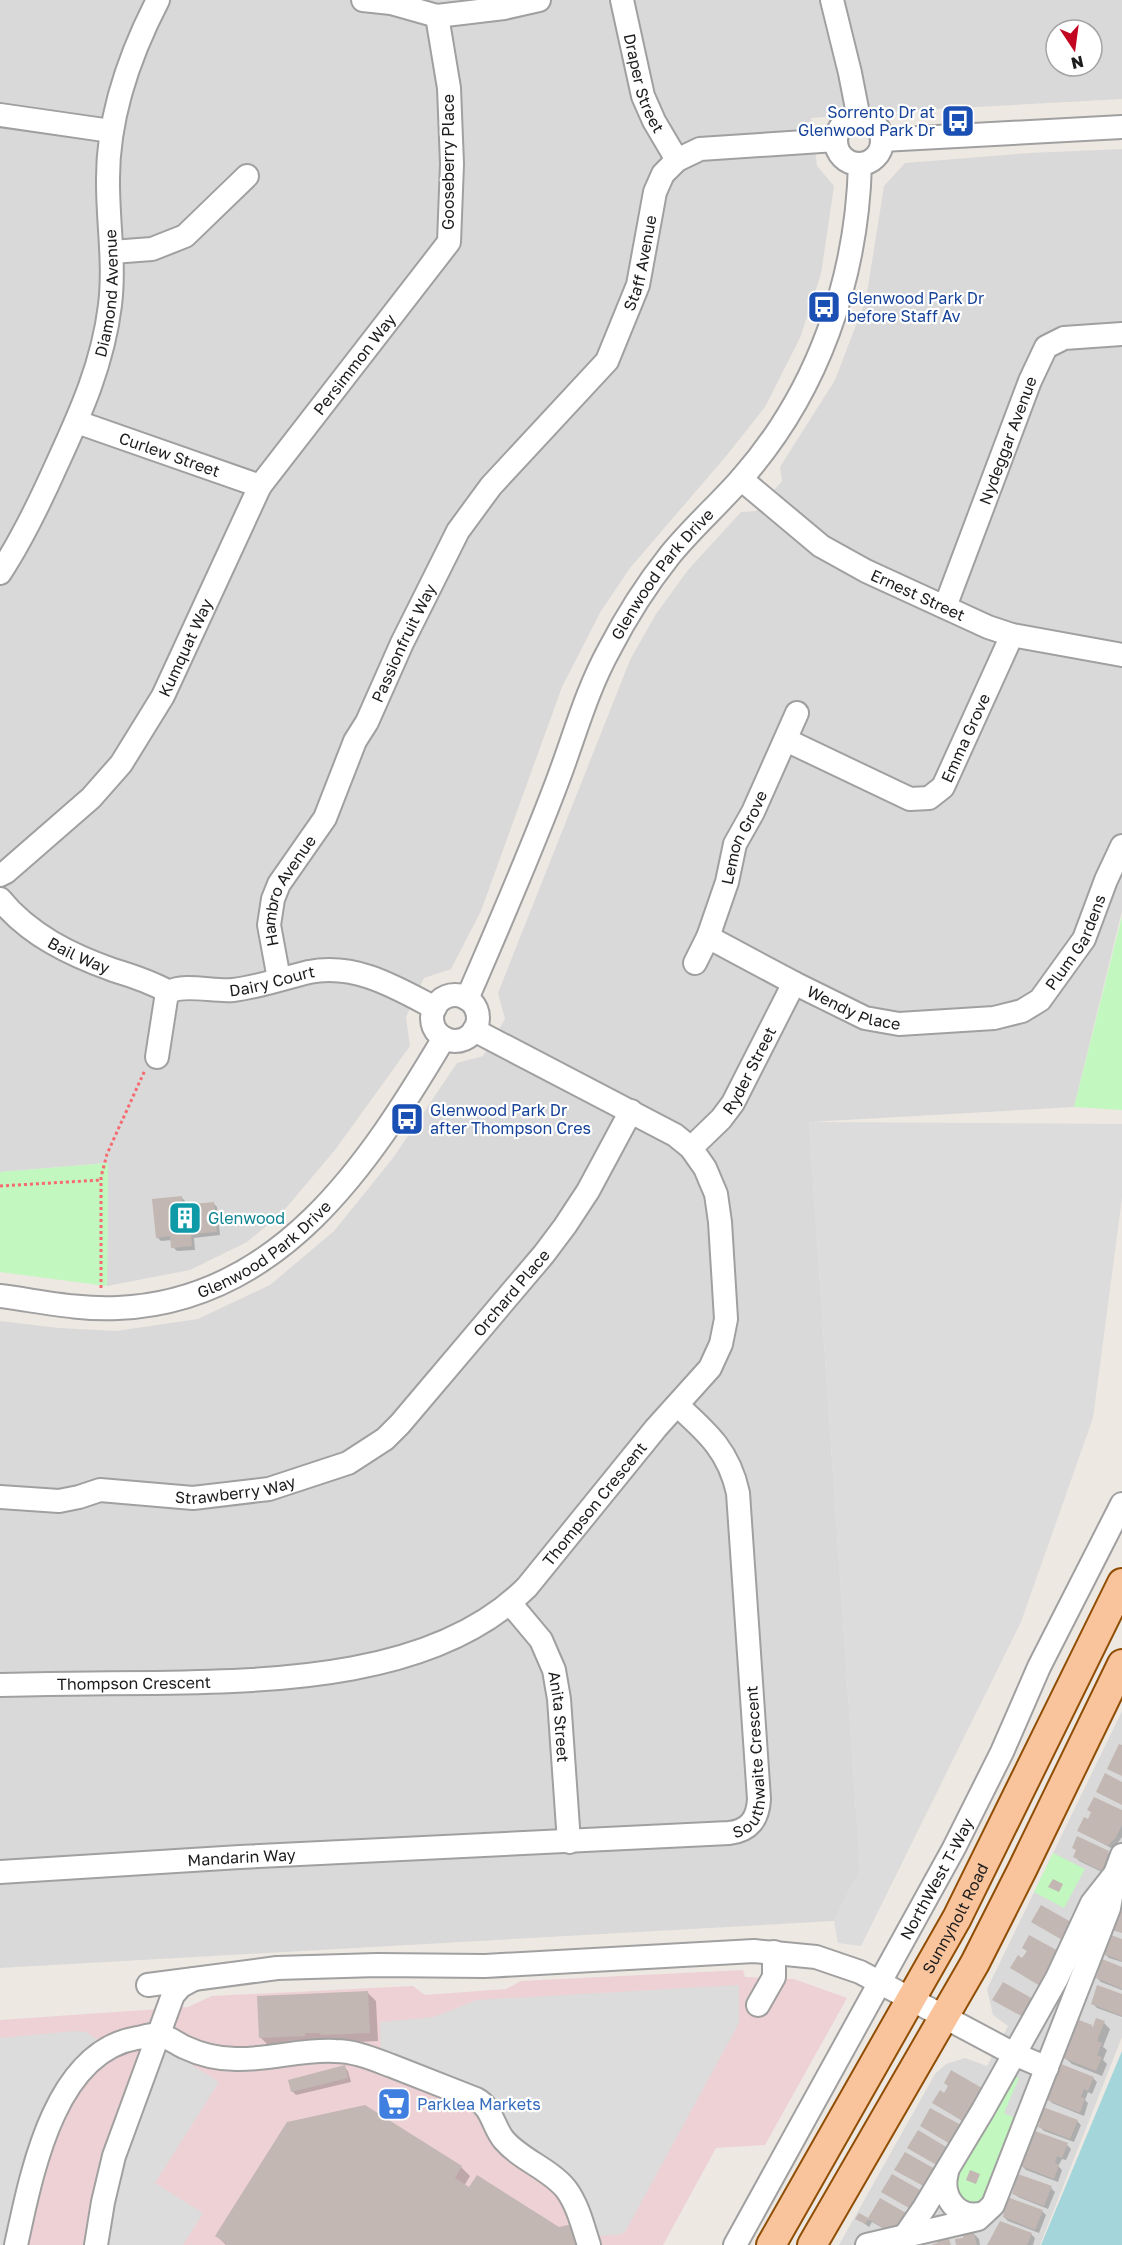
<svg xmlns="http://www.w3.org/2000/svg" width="1122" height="2245" font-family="'Golos Text',sans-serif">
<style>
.residential{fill:#dad9d9;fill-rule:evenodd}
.commercial{fill:#eed1d4}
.park{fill:#c2f7bf}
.parking{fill:#dcdcdc}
.water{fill:#a3d5da}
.shadow{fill:#0003}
.building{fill:#c2b7b2}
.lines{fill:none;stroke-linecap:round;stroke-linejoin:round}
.minor-casing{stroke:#a0a0a0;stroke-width:26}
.major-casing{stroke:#904e05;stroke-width:32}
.path{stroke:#f56b70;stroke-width:3;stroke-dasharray:3 3;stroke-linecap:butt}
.minor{stroke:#fff;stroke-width:22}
.major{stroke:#f9c39c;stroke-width:28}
.labels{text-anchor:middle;stroke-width:4.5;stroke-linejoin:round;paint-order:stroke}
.street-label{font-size:16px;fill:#1c1c1c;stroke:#fff}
.transit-label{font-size:16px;fill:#164399;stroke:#fff;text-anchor:start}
.culture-label{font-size:16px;fill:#0d838f;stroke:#fff;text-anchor:start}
.shop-label{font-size:16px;fill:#366cbe;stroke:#fff;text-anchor:start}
</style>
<rect width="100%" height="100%" fill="#ede8e2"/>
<path class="residential" d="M 0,0 L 1122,0 L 1122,99 L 902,111 L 811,118 L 817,166 L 834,186 L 821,274 L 800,338 L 765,407 L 727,455 L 630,568 L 601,611 L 562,687 L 481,911 L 451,969 L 424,978 L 406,1017 L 410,1046 L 335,1150 L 281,1214 L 247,1242 L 190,1270 L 107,1286 L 108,1163 L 0,1172 ZM 1056,30 L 1092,30 L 1092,66 L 1056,66 Z
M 1122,149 L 1122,911 L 1074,1107 L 809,1122 L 860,1870 L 834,1921 L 0,1968 L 0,1321 L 59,1328 L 116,1331 L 198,1319 L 270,1285 L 334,1231 L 393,1158 L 457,1063 L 483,1056 L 505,1019 L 498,993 L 630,660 L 656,614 L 688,570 L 741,512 L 756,511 L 782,481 L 780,467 L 835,380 L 866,299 L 884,186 L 905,163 L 1029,153 Z
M 1122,1711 L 1122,2037 L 1040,2245 L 839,2245 L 935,2074 L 946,2064 L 965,2058 L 987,2066 L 1008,2026 L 993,2015 L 987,1989 Z"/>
<path class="commercial" d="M 743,1970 L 745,1977 L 794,1979 L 847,1998 L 765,2145 L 716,2148 L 663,2245 L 0,2245 L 0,2020 L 188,2007 L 212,1996 L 413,1986 L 425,1995 L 506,1989 L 521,1981 Z"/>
<path class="park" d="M 1122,916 L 1122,1110 L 1074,1107 Z
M 108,1163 L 107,1286 L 0,1272 L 0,1172 Z
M 1053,1853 L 1085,1869 L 1064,1908 L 1034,1892 Z
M 1010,2074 L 1019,2078 L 1004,2113 L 1021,2121 L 988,2201 L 971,2206 L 956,2196 L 956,2179 L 958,2168 Z"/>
<path class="parking" d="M 809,1122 L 1122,1124 L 1122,1198 L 1093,1418 L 1021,1622 L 861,1946 L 838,1943 L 834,1921 L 860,1870 Z
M 739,1985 L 739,2023 L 625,2232 L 618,2235 L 594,2236 L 504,2128 L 381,2056 L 380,2022 L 434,2017 L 477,2000 Z
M 75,2031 L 86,2032 L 100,2041 L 41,2126 L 5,2245 L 0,2245 L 0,2038 Z
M 168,2050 L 219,2082 L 155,2183 L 203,2213 L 183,2245 L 105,2245 L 121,2163 L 164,2052 Z"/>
<path class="water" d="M 1122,2051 L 1122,2245 L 1041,2245 Z"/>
<path class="shadow" d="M 181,1197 L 185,1201 L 185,1206 L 213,1203 L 217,1207 L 220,1235 L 194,1238 L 195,1250 L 177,1251 L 173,1247 L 172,1240 L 161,1241 L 157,1237 Z
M 1089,1810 L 1122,1812 L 1122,1837 L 1113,1849 L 1079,1831 L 1088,1821 L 1092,1813 Z
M 1077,1851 L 1108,1853 L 1112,1857 L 1106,1874 L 1079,1861 L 1075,1857 Z
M 1122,1941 L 1122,1962 L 1109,1958 L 1105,1954 Z
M 1122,1968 L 1122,1990 L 1101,1982 L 1097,1978 Z
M 367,1992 L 376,2001 L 378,2041 L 269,2046 L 261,2038 Z
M 1122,1996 L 1122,2017 L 1097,2008 L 1093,2004 Z
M 1104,2023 L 1110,2029 L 1103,2047 L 1107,2050 L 1103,2060 L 1107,2064 L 1102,2076 L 1072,2064 L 1065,2058 L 1092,2027 L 1094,2029 Z
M 344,2067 L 348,2071 L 351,2082 L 296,2095 L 292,2091 Z
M 1093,2078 L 1097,2082 L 1092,2094 L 1088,2092 L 1085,2100 L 1088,2103 L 1084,2116 L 1052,2103 L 1048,2099 Z
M 981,2089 L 985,2093 L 967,2124 L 934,2103 L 945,2095 Z
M 365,2107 L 461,2167 L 470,2176 L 464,2186 L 226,2245 L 217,2236 Z
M 1077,2121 L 1081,2125 L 1074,2142 L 1044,2131 L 1040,2127 Z
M 1032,2141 L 1067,2145 L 1071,2149 L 1066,2160 L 1062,2159 L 1060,2163 L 1058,2166 L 1062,2170 L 1058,2182 L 1026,2170 L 1022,2166 Z
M 1051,2188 L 1055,2192 L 1048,2209 L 1018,2197 L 1014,2193 Z
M 880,2200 L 909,2218 L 895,2235 L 872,2222 L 869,2227 L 857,2218 L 860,2215 L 869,2220 Z
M 1042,2211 L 1046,2215 L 1039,2233 L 1008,2221 L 1004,2217 Z
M 1000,2223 L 1031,2234 L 1035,2238 L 1033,2245 L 989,2245 Z
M 972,2232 L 979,2239 L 980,2245 L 958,2245 Z"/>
<path class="building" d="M 182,1196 L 182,1205 L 214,1202 L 217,1232 L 191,1234 L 192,1246 L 171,1248 L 170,1236 L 156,1238 L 152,1199 Z
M 1119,1744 L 1122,1745 L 1122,1776 L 1107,1769 Z
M 1105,1773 L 1122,1782 L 1122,1805 L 1096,1792 Z
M 1094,1797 L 1122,1810 L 1122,1825 L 1115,1839 L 1114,1839 L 1108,1846 L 1077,1831 L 1084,1817 L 1088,1819 L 1091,1812 L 1087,1810 Z
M 1077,1836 L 1109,1851 L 1102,1871 L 1073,1857 L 1076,1850 L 1072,1848 Z
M 1053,1879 L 1063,1884 L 1059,1892 L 1048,1887 Z
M 1041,1905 L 1071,1922 L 1064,1941 L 1031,1922 Z
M 1118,1910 L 1122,1911 L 1122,1933 L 1112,1930 Z
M 1029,1935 L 1060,1952 L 1040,1986 L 1010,1968 L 1018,1955 L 1022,1958 L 1027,1951 L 1022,1948 Z
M 1111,1935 L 1122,1939 L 1122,1961 L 1104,1954 Z
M 1102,1959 L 1122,1967 L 1122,1989 L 1096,1978 Z
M 1003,1982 L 1033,1999 L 1025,2018 L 992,2000 Z
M 1097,1985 L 1122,1994 L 1122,2016 L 1091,2004 Z
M 368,1991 L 370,2033 L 321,2035 L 320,2033 L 305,2033 L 305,2036 L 259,2038 L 257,1996 Z
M 1096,2018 L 1105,2021 L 1097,2041 L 1102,2043 L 1097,2055 L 1102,2057 L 1096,2071 L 1063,2058 L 1067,2050 L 1064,2049 L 1071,2031 L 1074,2032 L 1079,2020 L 1092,2025 L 1092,2029 Z
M 1061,2064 L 1094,2077 L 1088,2091 L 1084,2089 L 1081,2097 L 1085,2098 L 1080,2113 L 1047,2100 L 1050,2091 L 1048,2090 L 1055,2072 L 1057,2073 Z
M 345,2065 L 348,2078 L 291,2092 L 288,2080 Z
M 951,2070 L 982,2088 L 963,2121 L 932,2103 L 940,2090 L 944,2093 L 948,2086 L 944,2083 Z
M 365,2105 L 462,2166 L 455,2178 L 469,2187 L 477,2175 L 559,2227 L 581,2222 L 586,2245 L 226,2245 L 227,2244 L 215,2236 L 287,2122 Z
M 1043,2107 L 1078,2120 L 1070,2139 L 1038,2127 L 1040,2122 L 1037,2121 Z
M 930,2108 L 961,2125 L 952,2145 L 920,2126 Z
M 918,2130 L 948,2148 L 940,2167 L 907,2148 Z
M 1035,2131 L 1068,2143 L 1062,2158 L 1057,2156 L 1055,2163 L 1059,2165 L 1054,2179 L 1021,2166 L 1024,2158 L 1021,2156 L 1028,2138 L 1031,2140 Z
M 905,2152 L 935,2169 L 927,2188 L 894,2170 Z
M 970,2170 L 980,2174 L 976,2184 L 966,2180 Z
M 892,2174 L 922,2191 L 914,2211 L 881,2192 Z
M 1018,2174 L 1052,2186 L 1044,2206 L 1012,2194 Z
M 1007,2197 L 1043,2210 L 1035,2230 L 1003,2217 L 1004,2212 L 1002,2211 Z
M 880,2198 L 906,2213 L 895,2232 L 890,2232 L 868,2219 L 865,2224 L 855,2219 L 859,2213 L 868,2218 Z
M 1000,2221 L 1032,2233 L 1027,2245 L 987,2245 Z
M 973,2231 L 977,2245 L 956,2245 L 955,2239 L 963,2238 L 963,2232 Z
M 948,2236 L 951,2245 L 931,2245 L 937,2243 L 938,2237 Z"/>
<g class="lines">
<defs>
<g id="minor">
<path d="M 363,0 L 391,3 L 437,16 L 504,8 L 539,0"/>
<path id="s1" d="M 622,0 L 643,96 L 654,121 L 677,160"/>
<path d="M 832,0 L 850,73 L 859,119"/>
<path d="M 0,115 L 111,131"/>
<circle cx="859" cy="141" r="23"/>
<path d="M 882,140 L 1122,127"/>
<path d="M 112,252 L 152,249 L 185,236 L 247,176"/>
<path id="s2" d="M 77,422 L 260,486"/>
<path id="s3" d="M 741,479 L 821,546 L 866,571 L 988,627 L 1012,635 L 1122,655"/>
<path id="s4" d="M 0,573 C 23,538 40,502 57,464 C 81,412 103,363 110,305 C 115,264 108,224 108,183 C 107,119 129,56 158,0"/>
<path id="s5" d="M 945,607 L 1030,381 L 1046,347 L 1064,338 L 1122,334"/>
<path id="s6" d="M 786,740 L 910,799 L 929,798 L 943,787 L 1012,635"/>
<path id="s7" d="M 0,875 L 6,872 L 91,798 L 121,764 L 163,696 L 260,486 L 449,242 L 452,164 L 449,88 L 437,16"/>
<path id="s8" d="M 0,899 C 29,935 71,955 113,970 C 133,976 151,982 169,992"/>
<path id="s9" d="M 708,937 L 727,882 L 735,844 L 753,812 L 797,713"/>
<path id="s10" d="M 695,963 L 708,937 L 794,983 L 865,1018 L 899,1024 L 994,1018 L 1022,1011 L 1040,1000 L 1084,939 L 1106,880 L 1122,846"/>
<path id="s11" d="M 279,979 L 269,925 L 273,899 L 279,884 L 325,818 L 355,741 L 367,722 L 402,643 L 458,531 L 491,486 L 607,361 L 638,285 L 655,192 L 663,174 L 677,160 L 700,149 L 836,140"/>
<circle cx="455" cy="1018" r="23"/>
<path id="s12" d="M 467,999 C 499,925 531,852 559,777 C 575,734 587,690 609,650 C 626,617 647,584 670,555 C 692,528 718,505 741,479 C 818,392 857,279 860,164"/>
<path id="s13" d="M 157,1057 L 166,999 L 169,992 C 184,983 214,992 233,990 C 259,987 284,978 309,972 C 356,963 395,987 435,1008"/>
<path id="s14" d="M 691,1148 L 721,1119 L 733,1103 L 794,983"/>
<path id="s15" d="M 0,1296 C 39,1301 78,1310 118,1308 C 280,1301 369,1164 444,1038"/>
<path id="s16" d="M 0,1497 L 59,1501 L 79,1497 L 100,1490 L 193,1498 L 269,1489 L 348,1463 L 385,1439 L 400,1424 L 544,1254 L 565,1226 L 588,1191 L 631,1111"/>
<path id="s17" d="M 510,1603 L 541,1640 L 554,1670 L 559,1699 L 569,1842"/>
<path id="s18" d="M 0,1685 C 52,1684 104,1683 155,1683 C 276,1681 437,1678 527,1587 L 656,1428 L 710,1368 L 721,1344 L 726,1319 L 720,1222 L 716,1194 L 705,1168 L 691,1148 L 675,1135 L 474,1030"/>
<path id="s19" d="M 0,1872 L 240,1857 L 729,1833 C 749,1831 758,1819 759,1799 L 738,1493 C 729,1451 707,1432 677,1405"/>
<path d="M 148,1985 L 277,1968 L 377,1965 L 485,1966 L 754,1951 L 816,1957 L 860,1972 L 1014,2054 L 1047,2068"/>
<path d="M 758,2005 L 774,1977 L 774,1952"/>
<path d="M 947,2172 C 940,2196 957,2221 984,2213"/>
<path d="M 904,2237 L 924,2208 L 983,2110 L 1057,1978 L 1092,1903 L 1114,1875"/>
<path d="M 16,2245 C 31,2177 53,2052 137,2038 C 143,2037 153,2034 159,2035 C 167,2036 176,2043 184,2047 C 201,2055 217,2059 236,2059 C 269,2060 302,2049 335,2051 C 355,2051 373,2059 392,2066 C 420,2077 448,2088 476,2099 C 492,2107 493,2127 504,2140 C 521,2160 550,2169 566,2189 C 578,2205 583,2227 589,2245"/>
<path d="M 96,2245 L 103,2202 L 114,2156 L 173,1995 L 181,1986 L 194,1979"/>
<path id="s20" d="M 735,2245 L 954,1848 L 1002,1752 L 1039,1667 L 1122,1504"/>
<path d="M 867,2245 L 978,2219 L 993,2205 L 1109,1908 L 1115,1874 L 1122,1855"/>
</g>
<g id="major">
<path id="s21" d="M 771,2245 L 957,1918 L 1122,1583"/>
<path d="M 812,2245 L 975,1963 L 1022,1870 L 1122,1664"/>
</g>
</defs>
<use href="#minor" class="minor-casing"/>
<use href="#major" class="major-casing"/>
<path class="path" d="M 0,1186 L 101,1180
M 101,1288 L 101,1177 L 107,1154 L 145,1070"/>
<use href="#minor" class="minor"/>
<use href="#major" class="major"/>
</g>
<defs>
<symbol id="bus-square" viewBox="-11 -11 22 22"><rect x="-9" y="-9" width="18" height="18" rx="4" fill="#1a4fb4" stroke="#fff"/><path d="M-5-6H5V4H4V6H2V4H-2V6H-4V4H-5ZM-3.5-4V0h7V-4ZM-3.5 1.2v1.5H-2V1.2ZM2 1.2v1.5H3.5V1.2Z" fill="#fff"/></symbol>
<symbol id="building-square" viewBox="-11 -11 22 22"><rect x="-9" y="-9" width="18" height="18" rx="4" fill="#0f9aa8" stroke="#fff"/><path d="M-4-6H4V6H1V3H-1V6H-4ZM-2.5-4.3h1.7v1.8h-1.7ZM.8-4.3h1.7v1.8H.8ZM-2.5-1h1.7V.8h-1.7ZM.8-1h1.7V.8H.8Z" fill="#fff"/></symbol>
<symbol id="supermarket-square" viewBox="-11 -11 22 22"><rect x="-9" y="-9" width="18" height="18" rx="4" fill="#3f7fe0" stroke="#fff"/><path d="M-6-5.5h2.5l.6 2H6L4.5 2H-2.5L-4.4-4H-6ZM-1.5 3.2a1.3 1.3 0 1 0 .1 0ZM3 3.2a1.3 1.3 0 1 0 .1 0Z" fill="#fff"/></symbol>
</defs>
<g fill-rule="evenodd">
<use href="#bus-square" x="939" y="102" width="38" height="38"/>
<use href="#bus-square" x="805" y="288" width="38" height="38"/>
<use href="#bus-square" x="388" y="1100" width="38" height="38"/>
<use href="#building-square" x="166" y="1199" width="38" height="38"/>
<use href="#supermarket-square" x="375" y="2085" width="38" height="38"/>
</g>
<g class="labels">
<g class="street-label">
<text dy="6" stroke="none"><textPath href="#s1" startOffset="86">Draper Street</textPath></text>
<text transform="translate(448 162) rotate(-90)" y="6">Gooseberry Place</text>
<text dy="6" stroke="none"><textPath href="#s11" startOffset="825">Staff Avenue</textPath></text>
<text dy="6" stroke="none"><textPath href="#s4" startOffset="303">Diamond Avenue</textPath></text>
<text dy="6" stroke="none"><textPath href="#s7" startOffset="630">Persimmon Way</textPath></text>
<text dy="6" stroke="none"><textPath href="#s5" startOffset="178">Nydeggar Avenue</textPath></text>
<text dy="6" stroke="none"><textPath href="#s2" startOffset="98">Curlew Street</textPath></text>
<text dy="6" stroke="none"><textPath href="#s12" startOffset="470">Glenwood Park Drive</textPath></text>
<text dy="6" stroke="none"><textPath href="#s3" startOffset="213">Ernest Street</textPath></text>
<text dy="6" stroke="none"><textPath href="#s11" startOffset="370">Passionfruit Way</textPath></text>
<text dy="6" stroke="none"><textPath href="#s7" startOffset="298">Kumquat Way</textPath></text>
<text dy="6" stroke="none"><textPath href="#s6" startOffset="228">Emma Grove</textPath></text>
<text dy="6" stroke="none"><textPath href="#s9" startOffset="106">Lemon Grove</textPath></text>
<text dy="6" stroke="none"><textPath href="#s11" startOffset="94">Hambro Avenue</textPath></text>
<text dy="6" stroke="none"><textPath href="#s10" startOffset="454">Plum Gardens</textPath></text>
<text dy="6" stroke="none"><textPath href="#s8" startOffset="98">Bail Way</textPath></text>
<text dy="6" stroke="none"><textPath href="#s13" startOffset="171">Dairy Court</textPath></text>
<text dy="6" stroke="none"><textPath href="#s10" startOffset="192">Wendy Place</textPath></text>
<text dy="6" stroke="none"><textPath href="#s14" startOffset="98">Ryder Street</textPath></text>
<text dy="6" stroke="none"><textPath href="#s15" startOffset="280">Glenwood Park Drive</textPath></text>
<text dy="6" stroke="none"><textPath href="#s16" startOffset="592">Orchard Place</textPath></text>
<text dy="6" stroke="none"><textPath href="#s16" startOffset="238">Strawberry Way</textPath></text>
<text dy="6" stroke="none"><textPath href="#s18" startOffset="656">Thompson Crescent</textPath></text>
<text dy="6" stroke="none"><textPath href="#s18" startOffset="134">Thompson Crescent</textPath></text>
<text dy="6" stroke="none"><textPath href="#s17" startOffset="128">Anita Street</textPath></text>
<text dy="6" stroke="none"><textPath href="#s19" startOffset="814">Southwaite Crescent</textPath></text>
<text dy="6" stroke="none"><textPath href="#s19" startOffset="242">Mandarin Way</textPath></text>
<text dy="6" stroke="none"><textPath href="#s20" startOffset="418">NorthWest T-Way</textPath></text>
<text dy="6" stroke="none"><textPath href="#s21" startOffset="375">Sunnyholt Road</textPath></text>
</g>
<g class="transit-label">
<text x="935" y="118" text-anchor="end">Sorrento Dr at<tspan x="935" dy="18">Glenwood Park Dr</tspan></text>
<text x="847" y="304">Glenwood Park Dr<tspan x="847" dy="18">before Staff Av</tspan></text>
<text x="430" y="1116">Glenwood Park Dr<tspan x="430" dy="18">after Thompson Cres</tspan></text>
</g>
<g class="culture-label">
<text x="208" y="1224">Glenwood</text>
</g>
<g class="shop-label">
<text x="417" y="2110">Parklea Markets</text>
</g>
</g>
<g transform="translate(1074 48) rotate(167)"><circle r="28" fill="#ffffff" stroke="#a4a4a4" stroke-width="1.5"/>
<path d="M0-4.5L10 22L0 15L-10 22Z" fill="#c20621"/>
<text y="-9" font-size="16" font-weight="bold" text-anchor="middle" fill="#1c1c1c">N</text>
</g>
</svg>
